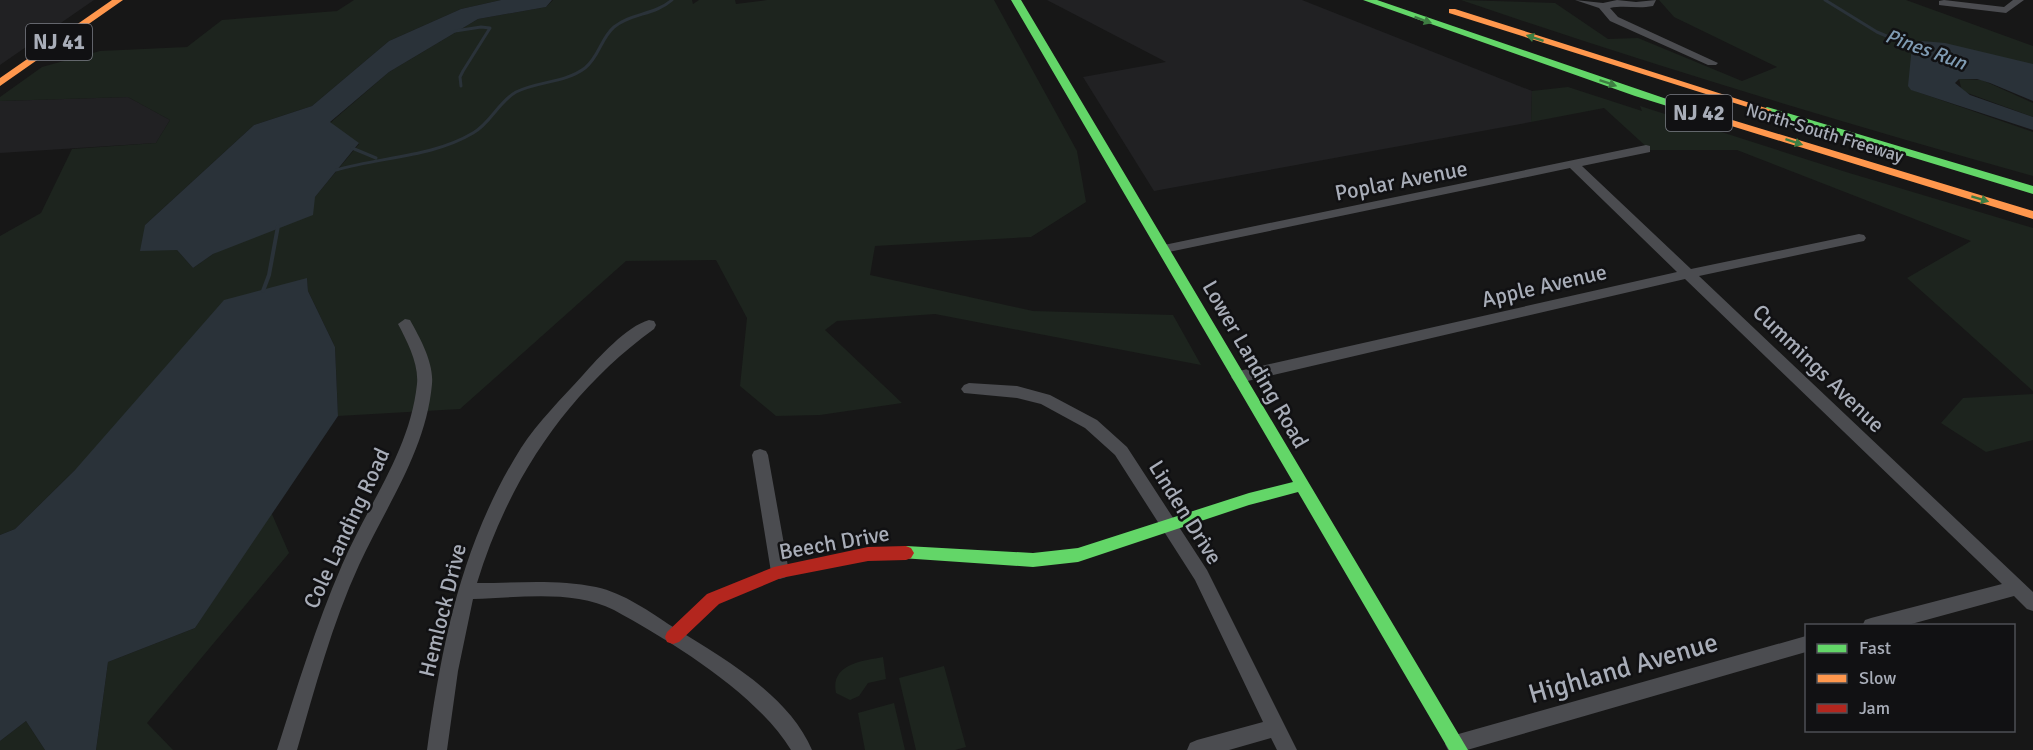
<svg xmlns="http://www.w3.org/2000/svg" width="2033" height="750" font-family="Signika,sans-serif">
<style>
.built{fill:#212123}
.green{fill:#1d241e}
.water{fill:#2a3239}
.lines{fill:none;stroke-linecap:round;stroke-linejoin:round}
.stream-far1{stroke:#2a3239;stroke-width:3}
.stream{stroke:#2a3239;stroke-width:4}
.street{fill:#4b4c50;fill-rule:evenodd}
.fast{fill:#63d668;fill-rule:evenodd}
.slow{fill:#ff974d;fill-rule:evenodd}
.jam{fill:#b3261e;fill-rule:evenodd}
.oneway{fill:#3e7d42}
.labels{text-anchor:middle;stroke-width:5;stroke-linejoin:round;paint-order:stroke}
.far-street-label{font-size:18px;fill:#a8adb8;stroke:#111113}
.far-water-label{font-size:20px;font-style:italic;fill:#7f9bb3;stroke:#111113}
.shield{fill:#111113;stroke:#7b7e86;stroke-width:1.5}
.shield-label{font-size:21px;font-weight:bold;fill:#a8adb8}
.street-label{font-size:22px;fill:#a8adb8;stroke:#111113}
.near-street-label{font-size:27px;fill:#a8adb8;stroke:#111113}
</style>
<rect width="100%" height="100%" fill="#171717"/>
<path class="built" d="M 0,0 L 94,0 L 0,65 Z
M 1047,0 L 1302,0 L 1532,91 L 1531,122 L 1154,191 L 1083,77 L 1166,62 Z
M 128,97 L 170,120 L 156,143 L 0,153 L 0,101 Z"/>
<path class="green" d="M 354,0 L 501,0 L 461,9 L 389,41 L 312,106 L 254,125 L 145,225 L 177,250 L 193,268 L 213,254 L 314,198 L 359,144 L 330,123 L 389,72 L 478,19 L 546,7 L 553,0 L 692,0 L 693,4 L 699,0 L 735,0 L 736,4 L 767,0 L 994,0 L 1077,151 L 1086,202 L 1031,237 L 875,246 L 870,275 L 1033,311 L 1173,315 L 1201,365 L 935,314 L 837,321 L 825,330 L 902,403 L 820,415 L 776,416 L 740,386 L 747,318 L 716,260 L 626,261 L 460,409 L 338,416 L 335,347 L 308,291 L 307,279 L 75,470 L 15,529 L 0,535 L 0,236 L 41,213 L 72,149 L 156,143 L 170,120 L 128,97 L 0,101 L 0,97 L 42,67 L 100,51 L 187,47 L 222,20 L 337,11 Z
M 1461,0 L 1555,3 L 1608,39 L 1638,38 L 1742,81 L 1777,67 L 1674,17 L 1659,0 L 1906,0 L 2033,46 L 2033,66 L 1922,41 L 1912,90 L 2033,132 L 2033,176 C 1841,122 1650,65 1461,0 Z
M 1959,79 L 1982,80 L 2033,103 L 2033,117 L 1962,91 Z
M 1568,87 L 1642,111 L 1640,106 L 1846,172 L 2033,228 L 2033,391 L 1907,278 L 1971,241 L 1737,150 L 1650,150 L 1604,108 L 1531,122 L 1532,91 Z
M 2033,394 L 2033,440 L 1986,452 L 1941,423 L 1963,398 Z
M 271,512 L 289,553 L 147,723 L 173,750 L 96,750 L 108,662 L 195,628 Z
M 883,657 L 886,679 L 868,683 L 859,696 L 850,700 L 836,693 C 830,664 862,661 883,657 Z
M 944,666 L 966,747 L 955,750 L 916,750 L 899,678 Z
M 894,703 L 905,750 L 865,750 L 858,713 Z
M 26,721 L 45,750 L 0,750 L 0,741 Z"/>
<path class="water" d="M 501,0 L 552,0 L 546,7 L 478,19 L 389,72 L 330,122 L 359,143 L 315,197 L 313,215 L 213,254 L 193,268 L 177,250 L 140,251 L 145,225 L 254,125 L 312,106 L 389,41 L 461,9 Z
M 1922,41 L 1945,43 L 2033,64 L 2033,101 L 1990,83 L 1977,79 L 1959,79 L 1955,83 L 1970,95 L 2033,117 L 2033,130 L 1911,90 L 1908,86 L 1912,46 Z
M 307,278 L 308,291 L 335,347 L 338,416 L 195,628 L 108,662 L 96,750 L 45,750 L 26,721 L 0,741 L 0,535 L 15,529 L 75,470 L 224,300 Z"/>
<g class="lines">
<path class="stream-far1" d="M 1825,0 L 1877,32 L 1915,48
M 455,31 L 481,27 L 490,28 L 463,71 L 460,77 L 461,86
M 352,148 L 376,158
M 336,170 C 380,157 433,157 473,133 C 491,123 498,102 516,92 C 538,81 565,83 585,68 C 599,57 601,38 614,27 C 631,13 655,15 672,0"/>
<path class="stream" d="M 263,291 L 269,275 L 278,226"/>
<path class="street" d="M 1575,0 L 1603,3 L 1617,0 L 1636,2 L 1656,0 L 1653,6 C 1638,9 1625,5 1610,8 L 1618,17 L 1718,63 L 1716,65 L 1708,65 L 1610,21 L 1599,8 Z
M 1944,0 L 2004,7 L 2013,0 L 2024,0 L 2006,13 L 1939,5 L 1939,1 Z
M 1646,145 L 1650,146 L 1650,152 L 1582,166 L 1691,269 L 1859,234 L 1864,235 L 1866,238 L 1864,241 L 1859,242 L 1699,276 L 2033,592 L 2033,611 L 2027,609 L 2014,596 L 1904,626 L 1862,626 L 1865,620 L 1871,618 L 2002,584 L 1685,279 L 1239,383 L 1234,381 L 1231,377 L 1234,373 L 1239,371 L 1677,272 L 1570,168 L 1164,253 L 1157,249 L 1164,245 Z
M 405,319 L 410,320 C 420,338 434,363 432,384 C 426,451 386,506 359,565 C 332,624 315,688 297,750 L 277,750 C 297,687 316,625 342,565 C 368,504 410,451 417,384 C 419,364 407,341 398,324 Z
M 649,320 L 654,321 L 656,325 L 654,329 C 567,392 508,481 477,583 C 517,583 557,579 596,587 C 624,593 650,612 673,627 C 723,658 788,694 812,750 L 791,750 C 756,693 672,642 614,610 C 572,589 518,598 473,599 L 458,671 L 447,750 L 427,750 C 442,642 462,542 521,448 C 538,422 562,398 583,375 C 598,358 627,326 649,320 Z
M 969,383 L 1017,386 L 1050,395 L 1097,420 L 1127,447 L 1207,570 L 1297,750 L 1277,750 L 1271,738 L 1229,750 L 1187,750 L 1190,743 L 1197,740 L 1263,722 L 1195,580 L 1115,455 L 1085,428 L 1041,404 L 1017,398 L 964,393 L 961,389 L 964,385 Z
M 760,449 L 766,451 L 768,455 L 789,572 L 786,577 L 780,579 L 774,577 L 771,572 L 752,455 L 754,451 Z
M 1806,636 L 1806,652 L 1467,750 L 1448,750 L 1445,744 L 1448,737 L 1455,735 Z"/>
<path class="fast" d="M 1011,0 L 1021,0 L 1468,750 L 1449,750 L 1298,492 L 1249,505 L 1078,562 L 1033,567 L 901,558 L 898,553 L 901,548 L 906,546 L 1033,553 L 1078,548 L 1249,493 L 1293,482 Z
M 1363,0 L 1377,0 L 1734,122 L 1733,124 L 1725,124 L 1635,96 Z
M 1767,107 L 2033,186 L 2033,194 L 1763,112 L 1762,110 Z"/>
<path class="slow" d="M 112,0 L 123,0 L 0,86 L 0,78 Z
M 1449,9 L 1455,9 L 1772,110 L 1767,113 L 1763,112 L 1449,13 Z
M 1729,119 L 2033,211 L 2033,219 L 1725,124 L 1725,120 Z"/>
<path class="jam" d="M 906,546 L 911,548 L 914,553 L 911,558 L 906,560 L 868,561 L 781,578 L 719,604 L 679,642 L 673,644 L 667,642 L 665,637 L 667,632 L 707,594 L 774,567 L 868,547 Z"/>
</g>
<defs><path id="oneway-solid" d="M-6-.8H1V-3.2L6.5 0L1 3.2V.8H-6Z" transform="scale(1.5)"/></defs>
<g class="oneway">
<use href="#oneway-solid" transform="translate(1423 20) rotate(20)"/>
<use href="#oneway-solid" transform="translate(1535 38) rotate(-162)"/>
<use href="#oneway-solid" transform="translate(1608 83) rotate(19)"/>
<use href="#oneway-solid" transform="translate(1794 142) rotate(18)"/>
<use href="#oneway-solid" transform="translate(1980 199) rotate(17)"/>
</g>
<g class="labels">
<g class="far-street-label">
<text transform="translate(1825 133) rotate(17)" y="6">North-South Freeway</text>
</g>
<g class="far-water-label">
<text transform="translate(1926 49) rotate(20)" y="7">Pines Run</text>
</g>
<g class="shield">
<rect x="26" y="24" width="66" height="36" rx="4.5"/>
<rect x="1666" y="95" width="66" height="36" rx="4.5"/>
</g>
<g class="shield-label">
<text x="59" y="49">NJ 41</text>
<text x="1699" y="120">NJ 42</text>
</g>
<g class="street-label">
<text transform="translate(1401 180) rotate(-11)" y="8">Poplar Avenue</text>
<text transform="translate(1544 285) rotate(-13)" y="8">Apple Avenue</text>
<text transform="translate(1256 364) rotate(60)" y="8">Lower Landing Road</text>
<text transform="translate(1819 368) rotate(44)" y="8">Cummings Avenue</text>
<text transform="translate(1186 512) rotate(58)" y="8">Linden Drive</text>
<text transform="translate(346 528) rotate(-65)" y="8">Cole Landing Road</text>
<text transform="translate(834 542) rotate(-10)" y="8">Beech Drive</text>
<text transform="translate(442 610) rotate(-76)" y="8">Hemlock Drive</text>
</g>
<g class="near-street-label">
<text transform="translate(1623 668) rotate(-16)" y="9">Highland Avenue</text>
</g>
</g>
<rect x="1805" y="624" width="210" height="108" fill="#111113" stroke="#4d4f55" stroke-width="1.5"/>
<rect x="1817" y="644" width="30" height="9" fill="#63d668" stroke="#4d4f55" stroke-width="1.5"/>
<text x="1859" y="654" font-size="18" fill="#a8adb8">Fast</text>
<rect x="1817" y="674" width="30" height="9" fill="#ff974d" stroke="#4d4f55" stroke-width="1.5"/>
<text x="1859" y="684" font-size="18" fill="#a8adb8">Slow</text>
<rect x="1817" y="704" width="30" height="9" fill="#b3261e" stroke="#4d4f55" stroke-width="1.5"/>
<text x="1859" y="714" font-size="18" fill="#a8adb8">Jam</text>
</svg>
